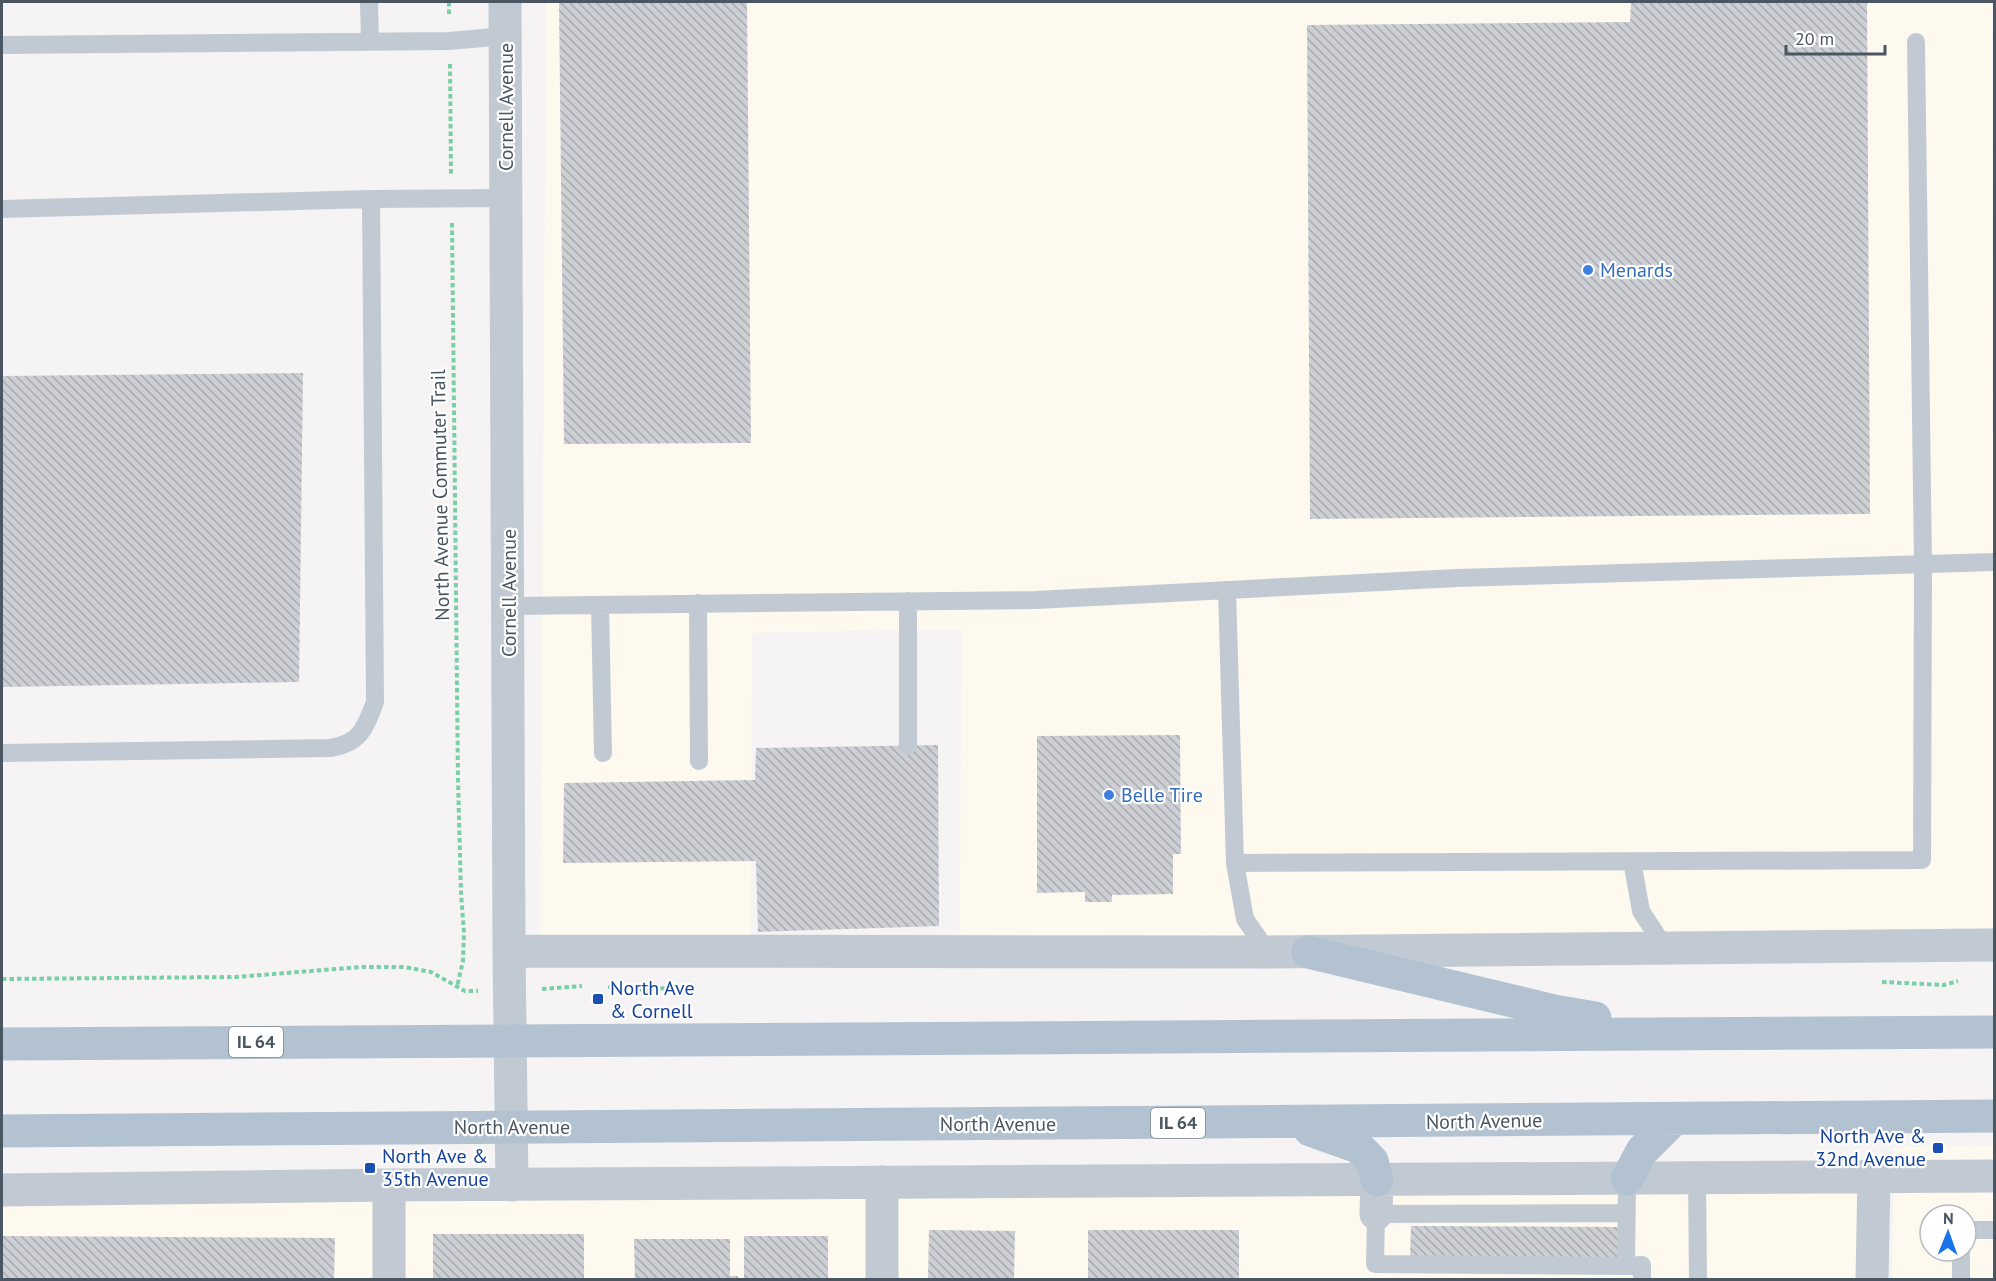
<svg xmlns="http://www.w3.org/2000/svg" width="1996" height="1281" font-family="'PT Sans',sans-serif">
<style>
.commercial{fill:#fdf9ef;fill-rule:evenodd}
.building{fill:url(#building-back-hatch)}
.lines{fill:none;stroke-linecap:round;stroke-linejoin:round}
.path{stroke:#7ad0a6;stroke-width:4;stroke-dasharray:4.5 3;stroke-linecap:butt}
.service{stroke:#c1cad2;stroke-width:18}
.minor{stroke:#c1cad2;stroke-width:33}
.primary{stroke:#b3c2d1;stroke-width:33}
.shop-dot{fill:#3f7fe0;stroke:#fff;stroke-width:2}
.transit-dot{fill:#1a4fb4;stroke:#fff;stroke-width:2}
.labels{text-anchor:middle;stroke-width:4.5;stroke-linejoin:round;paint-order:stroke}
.shield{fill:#fff;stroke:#808990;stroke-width:1.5}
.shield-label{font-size:18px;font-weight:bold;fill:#4a5661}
.street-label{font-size:20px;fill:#4a5661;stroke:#fff}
.shop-label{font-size:20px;fill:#366cbe;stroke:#fff;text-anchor:start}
.transit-label{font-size:20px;fill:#164399;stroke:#fff;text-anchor:start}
</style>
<defs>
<pattern id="building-back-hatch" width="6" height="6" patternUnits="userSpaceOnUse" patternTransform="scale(1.5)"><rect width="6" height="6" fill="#cdcfd5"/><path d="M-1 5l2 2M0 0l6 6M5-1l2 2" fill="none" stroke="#a8abb0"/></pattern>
</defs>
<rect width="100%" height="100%" fill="#f5f3f3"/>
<path class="commercial" d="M 546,2 L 1992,2 L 1994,928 L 960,938 L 961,629 L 752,633 L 751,939 L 540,937 Z
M 1994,1145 L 1994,1279 L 1892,1280 L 1894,1147 ZM 1930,1215 L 1966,1215 L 1966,1251 L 1930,1251 Z
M 1874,1177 L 1872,1280 L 2,1280 L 2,1190 Z"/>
<path class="building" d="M 559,2 L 747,2 L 751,443 L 564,444 Z
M 1631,2 L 1867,2 L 1870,514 L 1310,519 L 1307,25 L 1630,22 Z
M 303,373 L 299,682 L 2,687 L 2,376 Z
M 1180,735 L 1181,854 L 1173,854 L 1173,894 L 1112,895 L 1112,902 L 1085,902 L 1085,892 L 1037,893 L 1037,736 Z
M 938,745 L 939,926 L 758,932 L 756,861 L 563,863 L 564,783 L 755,780 L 756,748 Z
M 1411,1226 L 1622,1227 L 1621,1262 L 1410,1260 Z
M 929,1230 L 1015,1231 L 1014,1280 L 928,1280 Z
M 1088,1230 L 1239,1230 L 1239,1280 L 1088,1280 Z
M 433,1234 L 584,1234 L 584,1280 L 433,1280 Z
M 2,1236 L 335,1238 L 334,1280 L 2,1280 Z
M 744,1236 L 828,1236 L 828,1280 L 744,1280 Z
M 634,1239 L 730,1239 L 730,1276 L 738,1276 L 739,1280 L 635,1280 Z"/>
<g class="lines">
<path class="path" d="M 449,2 L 449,15
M 450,64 L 451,174
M 452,223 L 458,780 L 461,893 L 464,933 L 463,961 L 457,987
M 2,979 L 236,977 L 361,967 L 404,967 L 431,972 L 465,991 L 478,991
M 1882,982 L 1944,985 L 1958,981
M 608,987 L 634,990 L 687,987
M 542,989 L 582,986"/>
<path class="service" d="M 369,2 L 370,41
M 2,45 L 449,41 L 505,36
M 2,209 L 371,199
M 1227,590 L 1235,863 L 1245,919 L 1268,952
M 698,603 L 699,761
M 600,605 L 603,753
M 509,606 L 1036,600 L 1457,578 L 1994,562
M 908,746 L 908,601
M 2,753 L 330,748 C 361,743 365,728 375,702 L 371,199 L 506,198
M 1632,861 L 1641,911 L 1665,948
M 1235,863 L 1922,860 L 1923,564 L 1916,42
M 1697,1178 L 1698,1280
M 1626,1213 L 1376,1214 L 1375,1264 L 1626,1266 L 1627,1179
M 1966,1230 L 1994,1230
M 1961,1251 L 1961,1280
M 1626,1266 L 1642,1265 L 1642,1280"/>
<path class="minor" d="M 505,2 L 509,951 L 512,1185
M 509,951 L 1268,952 L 1994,945
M 2,1190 L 389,1185 L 1994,1176
M 1376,1214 L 1377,1180
M 389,1280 L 389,1185
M 882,1280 L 882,1182
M 1872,1280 L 1874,1177"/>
<path class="primary" d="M 1308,952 L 1554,1011 L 1595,1018
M 2,1044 L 1994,1032
M 1310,1130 L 1358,1147 L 1372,1161 L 1377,1180
M 2,1131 L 1994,1116
M 1627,1179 L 1642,1151 L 1674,1119"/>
</g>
<g class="shop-dot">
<circle cx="1588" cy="270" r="6"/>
<circle cx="1109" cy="795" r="6"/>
</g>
<g class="transit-dot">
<rect x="592" y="993" width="12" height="12" rx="3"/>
<rect x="1932" y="1142" width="12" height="12" rx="3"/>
<rect x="364" y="1162" width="12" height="12" rx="3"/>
</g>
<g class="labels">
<g class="shield">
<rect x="229" y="1027" width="54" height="30" rx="4.5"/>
<rect x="1151" y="1108" width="54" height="30" rx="4.5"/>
</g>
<g class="shield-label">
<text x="256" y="1048">IL 64</text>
<text x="1178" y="1129">IL 64</text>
</g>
<g class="street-label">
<text transform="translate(506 107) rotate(-90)" y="7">Cornell Avenue</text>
<text transform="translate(440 495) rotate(-91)" y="7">North Avenue Commuter Trail</text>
<text transform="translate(509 593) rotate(-90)" y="7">Cornell Avenue</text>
<text transform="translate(1484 1121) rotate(-1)" y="7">North Avenue</text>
<text x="998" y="1131">North Avenue</text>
<text x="512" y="1134">North Avenue</text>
</g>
<g class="shop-label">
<text x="1600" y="277">Menards</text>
<text x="1121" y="802">Belle Tire</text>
</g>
<g class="transit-label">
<text x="610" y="995">North Ave<tspan x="610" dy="23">&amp; Cornell</tspan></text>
<text x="1926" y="1143" text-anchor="end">North Ave &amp;<tspan x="1926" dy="23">32nd Avenue</tspan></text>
<text x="382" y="1163">North Ave &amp;<tspan x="382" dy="23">35th Avenue</tspan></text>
</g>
</g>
<rect width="1996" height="1281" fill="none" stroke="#4a5661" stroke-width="6"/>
<g transform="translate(1948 1233) rotate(1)"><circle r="28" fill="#ffffff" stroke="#b7bbc0" stroke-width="1.5"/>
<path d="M0-4.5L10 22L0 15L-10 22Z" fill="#1a73e8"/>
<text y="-9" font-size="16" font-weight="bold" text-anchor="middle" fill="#4a5661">N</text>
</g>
<path d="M1786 45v9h99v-9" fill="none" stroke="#4a5661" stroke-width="3"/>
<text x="1795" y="45" font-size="18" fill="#4a5661" stroke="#ffffff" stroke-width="4.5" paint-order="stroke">20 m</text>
</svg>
